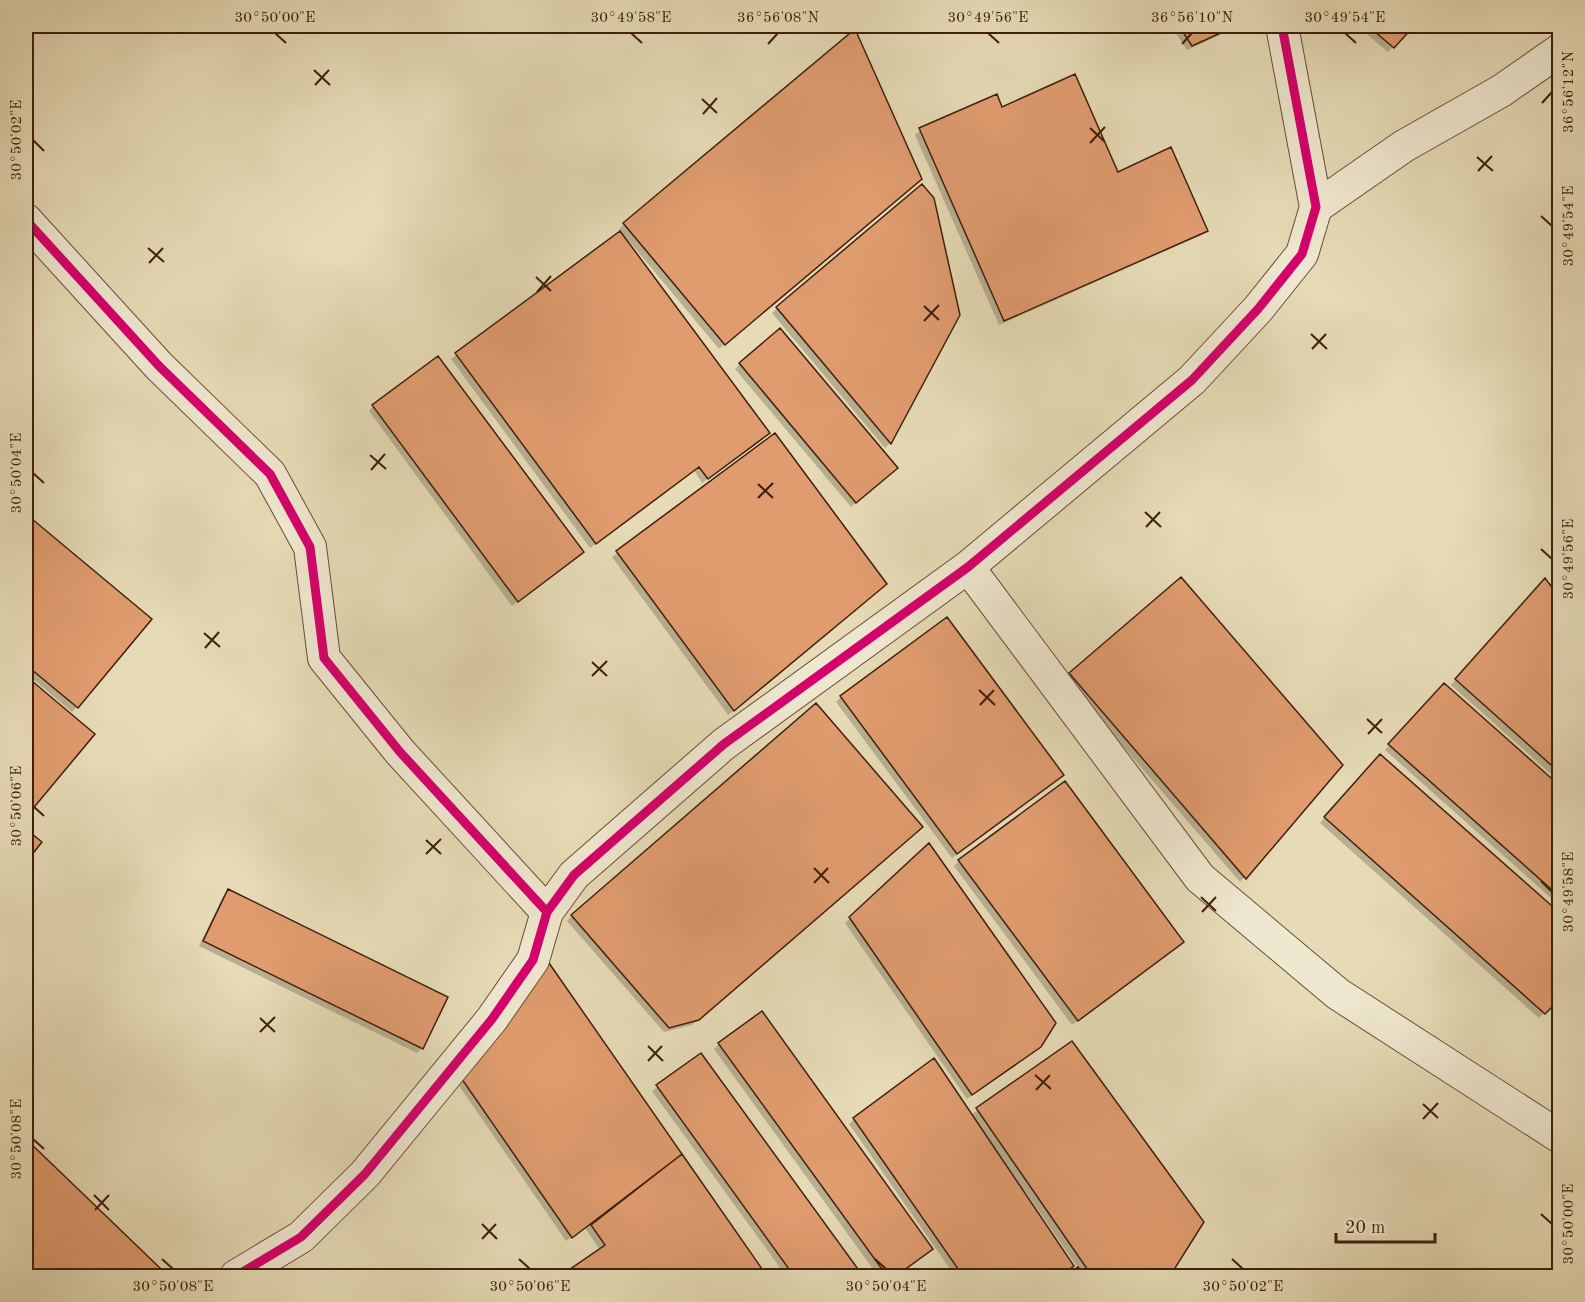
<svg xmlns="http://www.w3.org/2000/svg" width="1585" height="1302" font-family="'Old Standard TT',serif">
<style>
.shadow{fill:#0003}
.building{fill:#e09c6f;stroke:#3e1e0c;stroke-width:1.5}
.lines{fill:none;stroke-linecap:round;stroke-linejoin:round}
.minor-casing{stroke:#684d36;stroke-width:34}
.minor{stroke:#efe8d0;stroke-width:32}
.cycleway-casing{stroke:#efe8d0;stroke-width:13}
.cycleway{stroke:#d6006c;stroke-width:9}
.ticks{fill:none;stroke:#3e1e0c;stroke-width:2}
.neatline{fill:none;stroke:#3e1e0c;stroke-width:2}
.ticks-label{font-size:15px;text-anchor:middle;fill:#3e1e0c}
</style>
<rect width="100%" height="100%" fill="#e6dbb6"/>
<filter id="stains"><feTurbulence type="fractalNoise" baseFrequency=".00333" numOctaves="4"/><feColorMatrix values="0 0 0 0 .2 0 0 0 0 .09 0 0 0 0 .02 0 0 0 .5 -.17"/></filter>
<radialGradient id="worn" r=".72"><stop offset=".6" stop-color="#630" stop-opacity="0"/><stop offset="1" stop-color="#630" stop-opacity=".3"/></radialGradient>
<path class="shadow" d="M 1171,26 L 1239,26 L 1187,50 Z
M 1357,26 L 1412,26 L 1388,52 Z
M 1001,109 L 1117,174 L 1206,230 L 1201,235 L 999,325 L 915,135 L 920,130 Z
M 915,184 L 719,349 L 624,235 L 622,236 L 763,438 L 702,483 L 694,470 L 590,548 L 451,359 L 621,232 L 619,229 L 624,224 Z
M 777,308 L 959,314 L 890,443 L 885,448 L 772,313 Z
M 740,364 L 891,473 L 851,507 L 735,369 Z
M 373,406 L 577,557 L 512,606 L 369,411 Z
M 775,435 L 880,589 L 728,715 L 612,557 Z
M 26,516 L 150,620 L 72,712 L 26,673 Z
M 1540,585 L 1560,601 L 1560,782 L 1451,685 Z
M 1070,674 L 1341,765 L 1240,882 L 1065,679 Z
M 26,678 L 93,734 L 26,815 Z
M 1439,690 L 1560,788 L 1560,906 L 1385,750 Z
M 841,697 L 1057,780 L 952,858 L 836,702 Z
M 1376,761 L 1560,996 L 1539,1018 L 1320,823 Z
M 916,831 L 692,1025 L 664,1032 L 567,921 L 572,916 Z
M 959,861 L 1182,942 L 1072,1025 L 954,866 Z
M 228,891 L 422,1048 L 417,1053 L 199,946 L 223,896 Z
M 850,918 L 1040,1046 L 967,1099 L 845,923 Z
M 549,965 L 765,1276 L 563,1276 L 600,1250 L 585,1228 L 566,1241 L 453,1077 Z
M 1072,1043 L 1203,1222 L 1168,1276 L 1067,1276 L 1078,1268 L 1025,1191 L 1022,1192 L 1067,1271 L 1058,1276 L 955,1276 L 849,1124 L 854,1119 L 971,1115 Z
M 719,1044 L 931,1249 L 896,1276 L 878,1276 L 714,1049 Z
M 701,1055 L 861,1276 L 786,1276 L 652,1091 Z
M 26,1141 L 158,1268 L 150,1276 L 26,1276 Z
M 923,1270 L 928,1276 L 913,1276 Z"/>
<path class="building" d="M 1179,26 L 1236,26 L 1192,46 Z
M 1368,26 L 1414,26 L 1394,48 Z
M 855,29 L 922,179 L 725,345 L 623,223 Z
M 1075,74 L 1118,172 L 1171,147 L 1208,231 L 1004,321 L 919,128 L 997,94 L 1002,107 Z
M 922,184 L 934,198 L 960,315 L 891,444 L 776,307 Z
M 620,231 L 770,433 L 708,479 L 699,467 L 596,544 L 455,353 Z
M 780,328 L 898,468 L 856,503 L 739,363 Z
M 438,356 L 584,552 L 518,602 L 372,405 Z
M 775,433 L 887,584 L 734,711 L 616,551 Z
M 26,514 L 152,619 L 78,708 L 26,665 Z
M 1181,577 L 1343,765 L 1246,879 L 1069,673 Z
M 1545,578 L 1560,598 L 1560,773 L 1455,679 Z
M 947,617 L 1064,775 L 957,854 L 840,696 Z
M 26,676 L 95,734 L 26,817 Z
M 1444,683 L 1560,786 L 1560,897 L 1388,744 Z
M 816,703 L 923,827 L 699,1020 L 669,1028 L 571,915 Z
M 1380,754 L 1560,913 L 1560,999 L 1545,1014 L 1324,817 Z
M 1065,781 L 1184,942 L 1078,1021 L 958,860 Z
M 26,829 L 42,842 L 26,862 Z
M 929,843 L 1056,1023 L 1041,1047 L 972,1095 L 849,917 Z
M 228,889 L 448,997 L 423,1049 L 203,941 Z
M 549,963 L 682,1154 L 572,1238 L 457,1072 Z
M 762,1011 L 933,1249 L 896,1276 L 887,1276 L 718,1043 Z
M 1072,1041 L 1204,1222 L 1170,1276 L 1092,1276 L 976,1108 Z
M 701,1053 L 863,1276 L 794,1276 L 656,1085 Z
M 934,1058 L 1074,1266 L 1059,1276 L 963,1276 L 853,1118 Z
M 26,1139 L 160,1268 L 153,1276 L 26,1276 Z
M 682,1154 L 767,1276 L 560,1276 L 605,1245 L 591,1225 Z
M 1078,1267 L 1085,1276 L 1064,1276 Z"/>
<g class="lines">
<defs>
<path id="minor" d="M 1316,207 L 1404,146 L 1501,91 L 1560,50
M 26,220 L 159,366 L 270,474 L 310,547 L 324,658 L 400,752 L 547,912
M 968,567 L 1200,878 L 1338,994 L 1560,1137
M 236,1276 L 301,1237 L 365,1174 L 492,1019 L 533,960 L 547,912 L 574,875 L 724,744 L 968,567 L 1192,380 L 1258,309 L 1302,254 L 1316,207 L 1282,26"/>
</defs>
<use href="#minor" class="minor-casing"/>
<use href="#minor" class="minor"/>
<defs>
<path id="cycleway" d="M 26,220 L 159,366 L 270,474 L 310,547 L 324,658 L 400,752 L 547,912
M 236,1276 L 301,1237 L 365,1174 L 492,1019 L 533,960 L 547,912 L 574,875 L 724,744 L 968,567 L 1192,380 L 1258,309 L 1302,254 L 1316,207 L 1282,26"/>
</defs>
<use href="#cycleway" class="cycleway-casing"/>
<use href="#cycleway" class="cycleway"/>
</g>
<path class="ticks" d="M 275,33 L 286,43M 631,33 L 642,43M 988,33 L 999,43M 1345,33 L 1356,43M 768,44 L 778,33M 1182,44 L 1192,33M 314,70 L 330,85M 315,85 L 329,70M 702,99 L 717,113M 1542,103 L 1552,92M 703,114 L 717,98M 1090,128 L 1105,142M 33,140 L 44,151M 1090,143 L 1105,127M 1477,157 L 1493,171M 1478,171 L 1492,156M 1541,216 L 1552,226M 148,248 L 164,262M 149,263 L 163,248M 536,277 L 551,291M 537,292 L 551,276M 924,306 L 939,320M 924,321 L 939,305M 1311,334 L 1327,349M 1312,349 L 1326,334M 370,455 L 386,469M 371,470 L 385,454M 33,473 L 44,483M 758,484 L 773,498M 758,498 L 773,483M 1145,512 L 1161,527M 1146,527 L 1160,512M 1541,549 L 1552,559M 204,633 L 220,647M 205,648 L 219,632M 592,662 L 607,676M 592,676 L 607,661M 979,690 L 995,705M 980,705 L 994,690M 1367,719 L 1382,733M 1368,734 L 1382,719M 33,806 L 44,816M 426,840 L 441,854M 426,854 L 441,839M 814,868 L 829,883M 1541,881 L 1552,892M 814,883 L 828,868M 1201,897 L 1216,911M 1202,912 L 1216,897M 260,1018 L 275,1032M 260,1032 L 275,1017M 648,1046 L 663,1061M 648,1061 L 662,1046M 1035,1075 L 1051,1089M 1036,1090 L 1050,1075M 1423,1104 L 1438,1118M 1423,1119 L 1438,1103M 33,1139 L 44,1149M 94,1195 L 109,1210M 95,1210 L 109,1195M 1541,1214 L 1552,1224M 482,1224 L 497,1239M 482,1239 L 496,1224M 162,1259 L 173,1269M 519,1259 L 530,1269M 875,1259 L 886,1269M 1232,1259 L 1243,1269"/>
<rect width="1585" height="1302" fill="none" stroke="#e6dbb6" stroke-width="66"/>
<path d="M1336 1233v9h99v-9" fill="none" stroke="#3e1e0c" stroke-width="3"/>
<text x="1345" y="1233" font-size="18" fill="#3e1e0c" stroke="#efe8d0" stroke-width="4.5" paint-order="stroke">20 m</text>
<rect x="33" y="33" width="1519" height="1236" class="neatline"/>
<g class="ticks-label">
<text x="275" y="22">30°50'00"E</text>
<text x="631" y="22">30°49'58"E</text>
<text x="778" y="22">36°56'08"N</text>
<text x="988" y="22">30°49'56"E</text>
<text x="1192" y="22">36°56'10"N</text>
<text x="1345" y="22">30°49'54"E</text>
<text transform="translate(1568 92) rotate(-90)" y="5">36°56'12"N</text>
<text transform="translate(16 140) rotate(-90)" y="5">30°50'02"E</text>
<text transform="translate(1568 226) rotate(-90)" y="5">30°49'54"E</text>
<text transform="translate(16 473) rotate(-90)" y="5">30°50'04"E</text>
<text transform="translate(1568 559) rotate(-90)" y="5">30°49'56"E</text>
<text transform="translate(16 806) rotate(-90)" y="5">30°50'06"E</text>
<text transform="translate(1568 892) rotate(-90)" y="5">30°49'58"E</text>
<text transform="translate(16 1139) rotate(-90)" y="5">30°50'08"E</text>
<text transform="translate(1568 1224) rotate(-90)" y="5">30°50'00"E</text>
<text x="173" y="1291">30°50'08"E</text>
<text x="530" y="1291">30°50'06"E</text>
<text x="886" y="1291">30°50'04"E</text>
<text x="1243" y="1291">30°50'02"E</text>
</g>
<rect width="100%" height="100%" filter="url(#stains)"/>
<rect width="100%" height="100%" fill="url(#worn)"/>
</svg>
